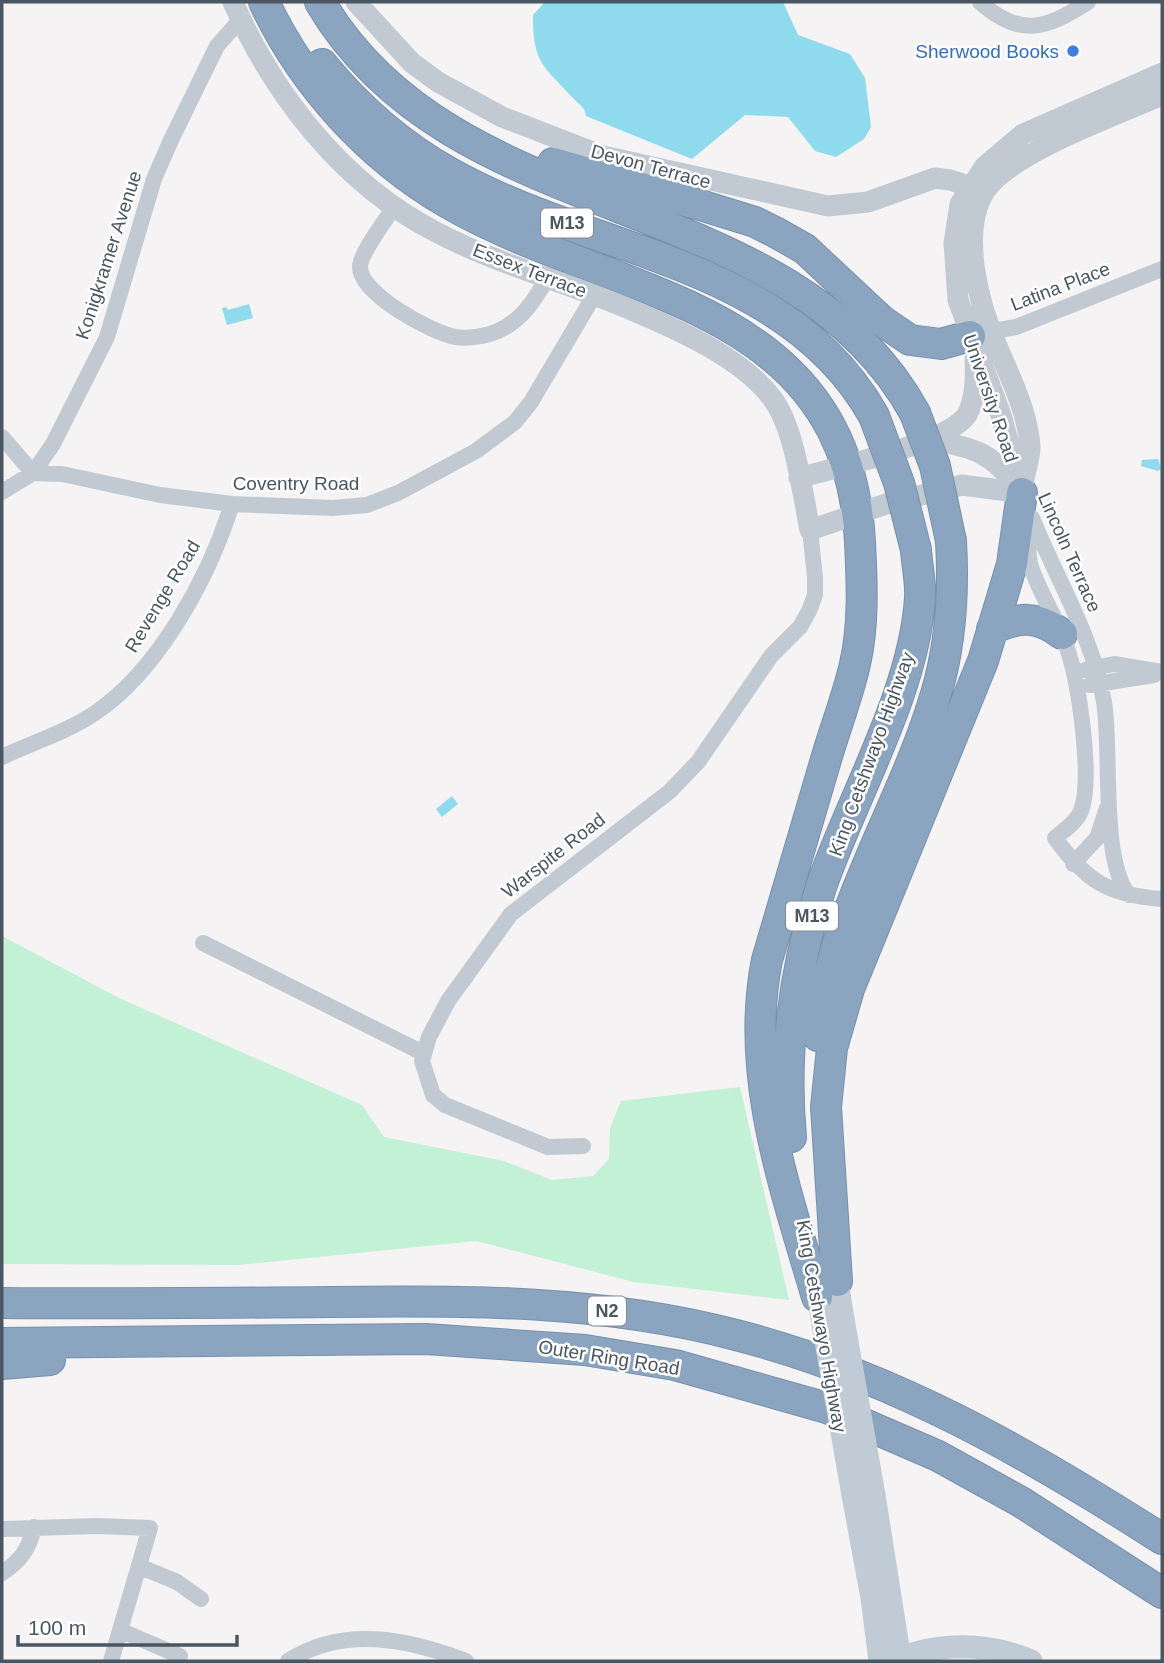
<svg xmlns="http://www.w3.org/2000/svg" width="1164" height="1663" font-family="Arial,sans-serif">
<style>
.green{fill:#c3f1d5}
.water{fill:#90daee}
.lines{fill:none;stroke-linecap:round;stroke-linejoin:round}
.motorway-casing{stroke:#7690ad;stroke-width:32}
.minor{stroke:#c1cad2;stroke-width:16}
.tertiary{stroke:#c1cad2;stroke-width:21}
.secondary{stroke:#c1cbd6;stroke-width:23}
.motorway{stroke:#8ba5c1;stroke-width:30}
.motorway-bridge-casing{stroke:#7690ad;stroke-width:32;stroke-linecap:butt}
.secondary-bridge{stroke:#c1cbd6;stroke-width:23}
.motorway-bridge{stroke:#8ba5c1;stroke-width:30}
.shop-dot{fill:#3f7fe0;stroke:#fff;stroke-width:2.5}
.labels{text-anchor:middle;stroke-width:5;stroke-linejoin:round;paint-order:stroke}
.shield{fill:#fff;stroke:#808990;stroke-width:2}
.shield-label{font-size:18px;font-weight:bold;fill:#4a5661}
.shop-label{font-size:19px;fill:#366cbe;stroke:#fff;text-anchor:end}
.street-label{font-size:19px;fill:#4a5661;stroke:#fff}
</style>
<rect width="100%" height="100%" fill="#f5f3f3"/>
<path class="green" d="M 2,936 L 121,999 L 362,1105 L 384,1137 L 504,1161 L 552,1180 L 593,1176 L 609,1159 L 610,1128 L 621,1101 L 740,1087 L 789,1300 L 634,1282 L 476,1241 L 240,1265 L 2,1264 Z"/>
<path class="water" d="M 545,2 L 783,2 L 798,35 L 850,54 L 865,78 L 871,127 L 864,139 L 836,157 L 815,151 L 788,117 L 745,115 L 692,159 L 677,153 L 586,116 C 584,105 580,106 574,99 C 543,65 533,64 533,15 Z
M 249,304 L 253,318 L 227,325 L 222,308 L 226,307 L 228,310 Z
M 1158,459 L 1161,469 L 1158,471 L 1141,466 L 1142,460 Z
M 452,796 L 458,804 L 442,817 L 436,809 Z"/>
<g class="lines">
<defs>
<path id="motorway" d="M 264,2 C 303,85 369,157 448,203 C 613,299 847,298 860,542 C 862,582 864,625 855,664 C 848,695 836,726 827,756 C 807,824 787,892 767,960 C 744,1074 785,1188 817,1297
M 320,2 C 454,232 789,184 915,413
M 322,64 C 357,107 402,146 450,173 C 589,252 789,262 874,416
M 553,163 L 697,204 L 755,222 L 775,232 L 805,249 L 882,321 L 910,340 L 941,344 L 970,336
M 992,629 C 1019,617 1036,615 1062,634
M 818,1036 C 830,913 902,809 936,694 C 951,644 954,593 951,541
M 791,1137 C 783,1051 794,969 821,887 C 852,797 914,693 920,598 C 921,582 917,566 916,550
M 837,1281 L 826,1107 L 832,1048 L 849,989 L 983,661 L 1012,564 L 1022,493
M 2,1303 C 111,1304 221,1303 331,1302 C 466,1300 604,1300 736,1335 C 892,1375 1028,1453 1162,1539
M 2,1343 L 426,1339 L 585,1350 L 675,1365 L 827,1408 L 938,1456 L 1021,1502 L 1162,1593
M 2,1364 L 50,1360"/>
</defs>
<use href="#motorway" class="motorway-casing"/>
<path class="minor" d="M 980,2 C 1020,38 1046,29 1088,2
M 394,207 C 386,220 360,253 360,267 C 360,294 432,333 456,337 C 468,339 487,336 498,331 C 523,320 535,299 548,277
M 982,333 L 1016,327 L 1162,269
M 2,437 L 33,473 L 62,474 L 160,495 L 232,504 L 333,508 L 367,505 L 398,493 L 476,451 L 515,422 L 531,402 L 595,294
M 2,492 L 33,473 L 53,444 L 107,337 L 154,179 L 171,140 L 217,46 L 241,19
M 1032,518 C 1056,578 1093,637 1104,702 C 1112,749 1100,861 1129,895
M 1028,530 C 1029,541 1027,556 1031,567 C 1041,596 1059,622 1068,651 C 1079,684 1093,780 1081,811 C 1076,823 1064,830 1055,838 C 1086,881 1108,895 1162,899
M 1085,670 L 1114,664 L 1162,672
M 1090,685 L 1154,675
M 2,757 C 32,743 67,732 95,713 C 159,670 209,577 232,504
M 1073,864 L 1097,838 L 1107,808
M 203,943 L 423,1053
M 583,1146 L 548,1147 L 445,1105 L 433,1095 L 422,1061 L 429,1037 L 448,1001 L 511,914 L 669,792 L 698,762 L 771,656 L 800,627 L 809,611 L 815,595 L 815,577 L 810,530
M 2,1529 L 97,1526 L 150,1528 L 111,1661
M 141,1567 L 177,1582 L 201,1599
M 2,1573 C 20,1561 29,1550 34,1527
M 122,1631 L 180,1656
M 288,1661 C 344,1625 408,1639 466,1661"/>
<path class="tertiary" d="M 233,2 C 274,96 344,185 436,232 C 499,265 569,283 634,311 C 679,330 742,358 772,398 C 795,428 802,492 810,530 L 886,504 L 962,485 L 1022,493
M 356,2 L 412,63 L 438,82 L 502,117 L 603,156 L 828,206 L 868,202 L 935,178 L 950,180 L 985,191
M 932,440 C 974,448 992,452 1018,488
M 799,478 C 835,467 952,443 968,413 C 976,396 976,377 975,360
M 1023,484 C 1025,472 1030,458 1030,447 C 1028,412 1010,377 997,346 C 979,305 959,232 985,191 C 1011,152 1118,115 1162,95
M 1022,493 L 1001,415 L 958,300 L 954,243 L 960,204 L 985,166 L 1023,134 L 1162,73"/>
<path class="secondary" d="M 837,1281 L 843,1319
M 853,1495 L 872,1598 L 880,1661
M 874,1495 L 898,1647
M 894,1661 C 937,1642 987,1642 1031,1661"/>
<use href="#motorway" class="motorway"/>
<defs>
<path id="motorway-bridge" d="M 915,413 L 935,466 L 951,541
M 874,416 L 899,483 L 916,550"/>
</defs>
<use href="#motorway-bridge" class="motorway-bridge-casing"/>
<path class="secondary-bridge" d="M 821,1313 L 853,1495
M 843,1319 L 874,1495
M 898,1647 L 899,1661"/>
<use href="#motorway-bridge" class="motorway-bridge"/>
</g>
<circle class="shop-dot" cx="1073" cy="51" r="7"/>
<g class="labels">
<g class="shield">
<rect x="541" y="208.5" width="52" height="29" rx="5"/>
<rect x="786" y="901.5" width="52" height="29" rx="5"/>
<rect x="588" y="1296.5" width="38" height="29" rx="5"/>
</g>
<g class="shield-label">
<text x="567" y="229">M13</text>
<text x="812" y="922">M13</text>
<text x="607" y="1317">N2</text>
</g>
<g class="shop-label">
<text x="1059" y="58">Sherwood Books</text>
</g>
<g class="street-label">
<text transform="translate(651 166) rotate(15)" y="7">Devon Terrace</text>
<text transform="translate(108 255) rotate(-72)" y="7">Konigkramer Avenue</text>
<text transform="translate(530 270) rotate(21)" y="7">Essex Terrace</text>
<text transform="translate(1060 286) rotate(-21)" y="7">Latina Place</text>
<text transform="translate(991 398) rotate(71)" y="7">University Road</text>
<text x="296" y="490">Coventry Road</text>
<text transform="translate(1070 552) rotate(66)" y="7">Lincoln Terrace</text>
<text transform="translate(162 596) rotate(-59)" y="7">Revenge Road</text>
<text transform="translate(871 754) rotate(-70)" y="7">King Cetshwayo Highway</text>
<text transform="translate(553 855) rotate(-38)" y="7">Warspite Road</text>
<text transform="translate(822 1326) rotate(80)" y="7">King Cetshwayo Highway</text>
<text transform="translate(609 1357) rotate(9)" y="7">Outer Ring Road</text>
</g>
</g>
<rect width="1164" height="1663" fill="none" stroke="#4a5661" stroke-width="7"/>
<path d="M18 1635v10h219v-10" fill="none" stroke="#4a5661" stroke-width="3.5"/>
<text x="28" y="1635" font-size="21" fill="#4a5661" stroke="#ffffff" stroke-width="5" paint-order="stroke">100 m</text>
</svg>
